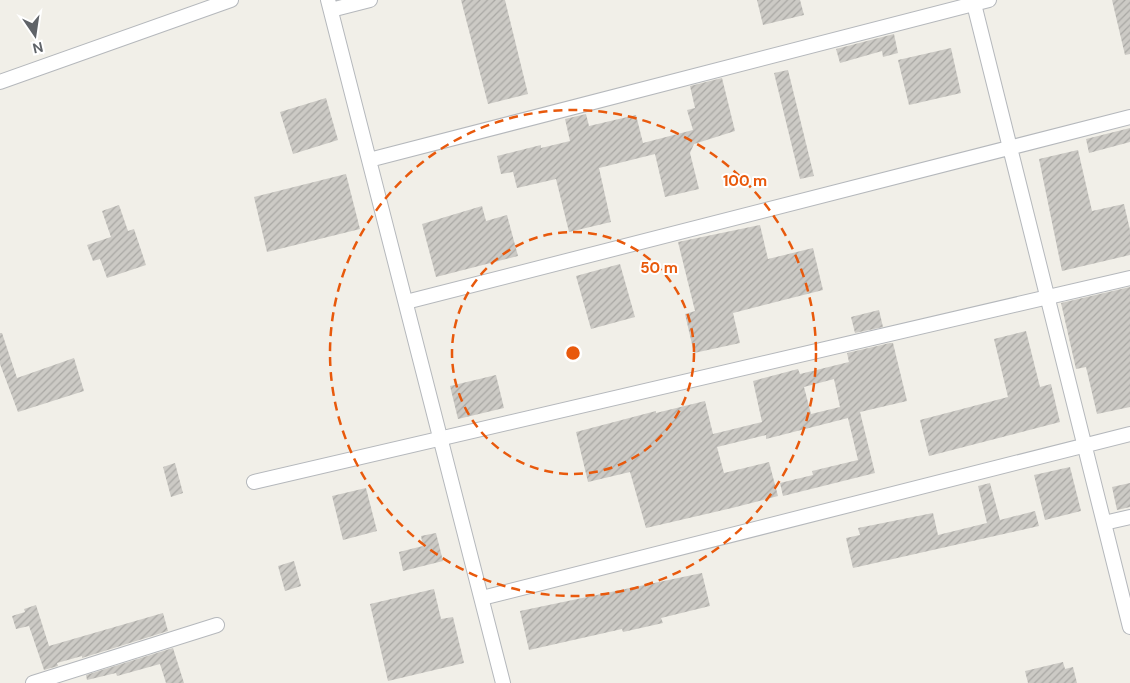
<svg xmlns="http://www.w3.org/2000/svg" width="1130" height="683" font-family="'DM Sans',sans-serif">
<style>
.building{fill:url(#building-hatch);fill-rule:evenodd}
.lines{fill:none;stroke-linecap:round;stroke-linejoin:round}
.minor-casing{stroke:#b5b8bc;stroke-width:16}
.minor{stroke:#fff;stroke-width:14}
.ring{fill:none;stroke:#e8590c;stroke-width:2.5;stroke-dasharray:9 6}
.centre{fill:#e8590c;stroke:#fff;stroke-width:2.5}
.ring-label{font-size:15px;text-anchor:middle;font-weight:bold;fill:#e8590c;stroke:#fff;stroke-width:4;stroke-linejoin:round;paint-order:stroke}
</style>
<defs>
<pattern id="building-hatch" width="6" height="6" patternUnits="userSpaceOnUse" patternTransform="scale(1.25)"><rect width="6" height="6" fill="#cccac5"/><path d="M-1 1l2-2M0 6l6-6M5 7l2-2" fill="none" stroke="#a9a8a4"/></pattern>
</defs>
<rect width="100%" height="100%" fill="#f1efe8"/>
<path class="building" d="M 461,0 L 505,0 L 528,94 L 488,104 Z
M 757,0 L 800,0 L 804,15 L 763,25 Z
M 1112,0 L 1130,0 L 1130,54 L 1125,55 Z
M 894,34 L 898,53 L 883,57 L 882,51 L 840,63 L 836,49 Z
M 951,48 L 961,93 L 909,105 L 898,60 Z
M 788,70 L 814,176 L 800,179 L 774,73 Z
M 722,78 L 735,131 L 694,144 L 690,153 L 699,189 L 665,197 L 655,154 L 599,168 L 611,222 L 569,232 L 556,179 L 517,188 L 513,172 L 501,174 L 497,156 L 541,145 L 541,148 L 570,141 L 565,119 L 586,114 L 589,126 L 636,115 L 643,143 L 693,130 L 687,110 L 695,108 L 690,86 Z
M 326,98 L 338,140 L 293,154 L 280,112 Z
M 1130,128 L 1130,142 L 1089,153 L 1086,139 Z
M 1078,150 L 1092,211 L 1124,204 L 1130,230 L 1130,255 L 1062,271 L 1039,159 Z
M 346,174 L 360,229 L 267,252 L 254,197 Z
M 119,205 L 128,231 L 134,229 L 146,265 L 107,278 L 100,259 L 93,261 L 87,245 L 111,237 L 102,211 Z
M 482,206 L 486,221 L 507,215 L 518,256 L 436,277 L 422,224 Z
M 760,225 L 768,259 L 813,248 L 823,290 L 733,313 L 740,343 L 694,353 L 685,314 L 695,311 L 678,242 Z
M 620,264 L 635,317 L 591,329 L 576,276 Z
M 1130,287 L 1130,407 L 1097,414 L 1086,367 L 1076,369 L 1061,303 Z
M 879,310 L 883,327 L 855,333 L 851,317 Z
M 1026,331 L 1040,387 L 1051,384 L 1060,422 L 929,456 L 920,420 L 1008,397 L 994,339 Z
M 0,333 L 2,333 L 17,378 L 74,358 L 84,391 L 18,412 L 0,364 Z
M 890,343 L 893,343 L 907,401 L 860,412 L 875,473 L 783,496 L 780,483 L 813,475 L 812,471 L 858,460 L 848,418 L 766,439 L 766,435 L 717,447 L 724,473 L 769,462 L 778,496 L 732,508 L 646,528 L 630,472 L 588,482 L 576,432 L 656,411 L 656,413 L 705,401 L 713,434 L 762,422 L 753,381 L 798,369 L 800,374 L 849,362 L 847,353 ZM 834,379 L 840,407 L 811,414 L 804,387 Z
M 496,375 L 504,408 L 458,419 L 450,386 Z
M 175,463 L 183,493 L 171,497 L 163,467 Z
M 1070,467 L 1081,511 L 1045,520 L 1034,475 Z
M 990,483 L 1000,520 L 1035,511 L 1039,526 L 853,568 L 846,538 L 860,535 L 858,528 L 933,513 L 938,535 L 987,523 L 978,486 Z
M 1130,483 L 1130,507 L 1117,510 L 1112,487 Z
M 366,488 L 377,531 L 343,540 L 332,496 Z
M 436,533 L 443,561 L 403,571 L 399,552 L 423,546 L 421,536 Z
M 294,561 L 301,586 L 285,591 L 278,566 Z
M 702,573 L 710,606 L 661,618 L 663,623 L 623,632 L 622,629 L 529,650 L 520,611 Z
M 434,589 L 441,619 L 453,617 L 464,663 L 388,681 L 370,604 Z
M 36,605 L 49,646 L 163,613 L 168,631 L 82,658 L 82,656 L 57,663 L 58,666 L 44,670 L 29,626 L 16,629 L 12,616 L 25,612 L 24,609 Z
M 173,648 L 184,683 L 166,683 L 160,664 L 117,676 L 116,673 L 87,680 L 86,675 Z
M 1063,662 L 1065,669 L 1073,667 L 1077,683 L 1028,683 L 1025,671 Z"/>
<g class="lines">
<defs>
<path id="minor" d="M 328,0 L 503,683
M 973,0 L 1130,627
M 331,10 L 370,0
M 0,82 L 231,0
M 369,160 L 989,0
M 406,302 L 1130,117
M 254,482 L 1130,278
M 1104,523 L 1130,517
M 482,598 L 1130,434
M 33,683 L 217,625"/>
</defs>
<use href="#minor" class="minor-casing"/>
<use href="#minor" class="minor"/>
</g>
<g class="ring">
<circle cx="573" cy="353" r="121"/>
<circle cx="573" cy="353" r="243"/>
</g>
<circle cx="573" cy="353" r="8" class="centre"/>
<g class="ring-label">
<text x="745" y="186">100 m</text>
<text x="659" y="273">50 m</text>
</g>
<g transform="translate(35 35) rotate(167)" stroke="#ffffff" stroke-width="4" paint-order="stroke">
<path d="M0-4L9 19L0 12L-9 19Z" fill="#5f6368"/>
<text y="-8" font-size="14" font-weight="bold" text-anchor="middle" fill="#5f6368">N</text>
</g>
</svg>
